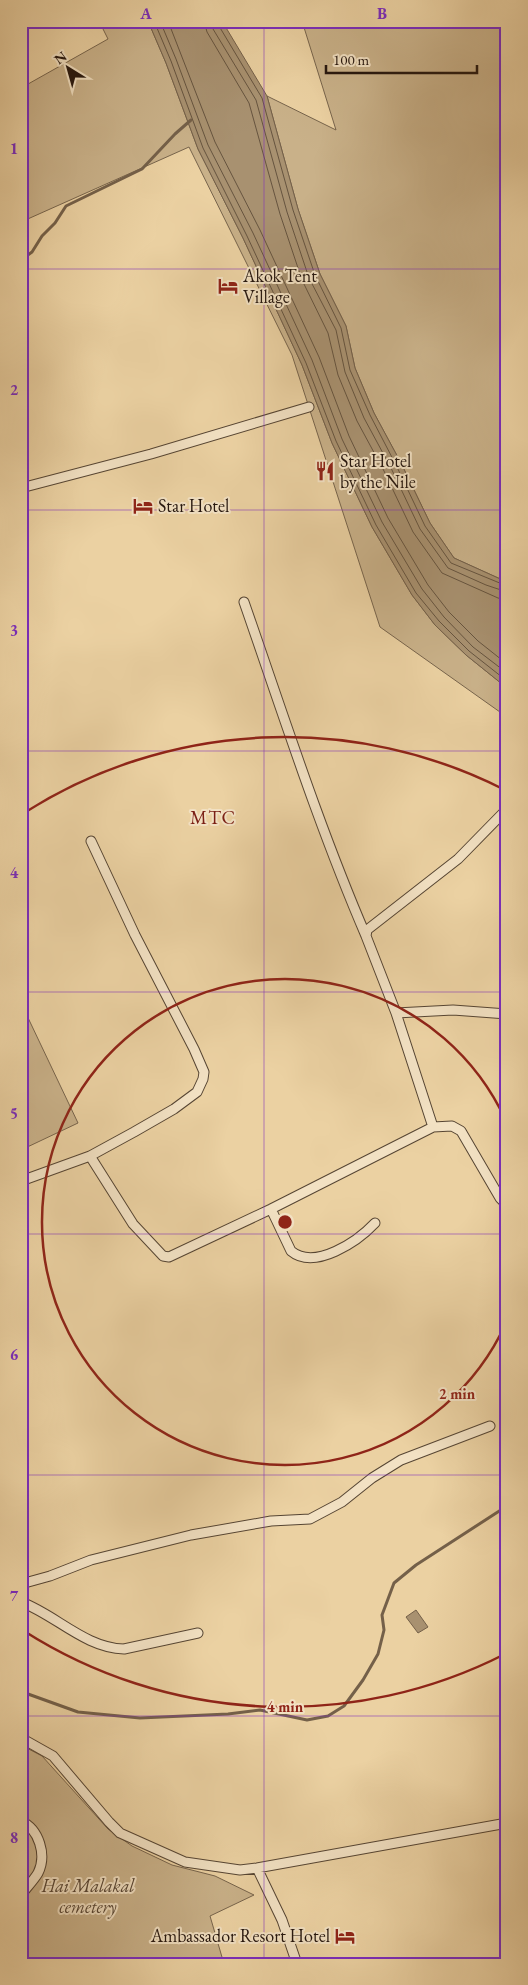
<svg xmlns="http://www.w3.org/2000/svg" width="528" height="1985" font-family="'EB Garamond',serif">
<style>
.green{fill:#c9b189;stroke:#77644c}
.water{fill:#a89170;stroke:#746049}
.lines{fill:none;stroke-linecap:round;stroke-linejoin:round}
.shore{stroke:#66543f;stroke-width:1}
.stream{stroke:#746049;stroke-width:3}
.minor-casing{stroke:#564533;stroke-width:11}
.minor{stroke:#f2e1c3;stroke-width:9}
.grid{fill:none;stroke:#7b2cbf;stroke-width:1;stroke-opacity:0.55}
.ring{fill:none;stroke:#8f2418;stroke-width:2.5}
.labels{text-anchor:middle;stroke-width:4;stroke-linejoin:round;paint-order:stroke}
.poi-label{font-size:18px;fill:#25160e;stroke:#f2e1c3;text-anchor:start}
.park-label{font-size:18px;font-style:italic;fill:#564433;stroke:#f2e1c3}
.neighbourhood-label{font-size:19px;letter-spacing:1px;fill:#7a1f14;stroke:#f2e1c3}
.centre{fill:#8f2418;stroke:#f2e1c3;stroke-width:2.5}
.ring-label{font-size:15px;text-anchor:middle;font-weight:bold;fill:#8f2418;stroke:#f2e1c3;stroke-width:4;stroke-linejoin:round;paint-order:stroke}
.neatline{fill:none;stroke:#7b2cbf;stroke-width:2}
.grid-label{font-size:16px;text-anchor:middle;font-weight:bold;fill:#7b2cbf}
</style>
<rect width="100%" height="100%" fill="#ebd1a2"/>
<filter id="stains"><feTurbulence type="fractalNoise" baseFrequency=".004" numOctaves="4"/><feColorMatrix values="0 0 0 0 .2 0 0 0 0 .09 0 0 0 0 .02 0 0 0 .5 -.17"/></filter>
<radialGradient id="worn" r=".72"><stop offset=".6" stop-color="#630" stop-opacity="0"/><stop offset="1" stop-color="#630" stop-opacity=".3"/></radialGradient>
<path class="green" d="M 99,21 L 148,21 L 166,63 L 198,149 L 243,238 L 302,365 L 332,443 L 372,527 L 412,595 L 435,625 L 466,655 L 507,688 L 507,717 L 380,627 L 292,355 L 189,147 L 21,222 L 21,88 L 108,39 Z
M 302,21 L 507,21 L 507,582 L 454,558 L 430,523 L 401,463 L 374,413 L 355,368 L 346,326 L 320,274 L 298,209 L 267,96 L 336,130 Z
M 21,1003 L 78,1123 L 21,1150 Z
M 21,1745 L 42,1756 L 108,1829 L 132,1846 L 172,1865 L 215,1876 L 254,1895 L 210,1916 L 224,1964 L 21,1964 Z"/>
<path class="water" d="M 148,21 L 222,21 L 267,96 L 298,209 L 320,274 L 346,326 L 355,368 L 374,413 L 401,463 L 430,523 L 454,558 L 507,582 L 507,688 L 466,655 L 435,625 L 412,595 L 372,527 L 332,443 L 302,365 L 243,238 L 198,149 L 166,63 Z
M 416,1610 L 428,1627 L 418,1633 L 406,1617 Z"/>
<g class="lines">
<path class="shore" d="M 154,21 L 171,61 L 203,148 L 247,236 L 306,363 L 336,441 L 376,525 L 416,593 L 439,621 L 469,651 L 507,681
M 160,21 L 176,59 L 208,145 L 253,233 L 312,360 L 342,439 L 382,522 L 422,589 L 444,617 L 473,647 L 507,673
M 168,21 L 215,142 L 260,230 L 319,357 L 349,436 L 388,518 L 428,585 L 449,612 L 478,641 L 507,664
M 204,21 L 207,32 L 249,103 L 280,214 L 302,280 L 328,333 L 338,375 L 357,421 L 384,471 L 413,532 L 442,573 L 498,598 L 507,600
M 212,21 L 213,29 L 256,100 L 287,212 L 309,278 L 336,330 L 345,372 L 364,418 L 391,468 L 420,529 L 448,568 L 486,585 L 507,592
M 218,21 L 219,26 L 262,98 L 293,210 L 315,275 L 341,328 L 350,370 L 370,415 L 396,465 L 425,526 L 451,563 L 507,586"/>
<path class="stream" d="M 21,260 L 32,252 L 42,236 L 55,223 L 66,206 L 142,169 L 175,134 L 191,120
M 21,1690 L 28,1694 L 78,1712 L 140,1718 L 228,1714 L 260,1710 L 307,1720 L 328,1716 L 344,1706 L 363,1680 L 378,1654 L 384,1630 L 382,1615 L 394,1583 L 416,1565 L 507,1506"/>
<defs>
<path id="minor" d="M 21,488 L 151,454 L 309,407
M 244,602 C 283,714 319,827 366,936
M 396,1013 L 453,1010 L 507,1014
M 433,1127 L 452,1126 L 461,1131 L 500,1198 L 507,1205
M 90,1156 L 133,1224 L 163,1256 L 169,1257 L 271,1209 L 433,1127 L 396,1013 L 366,936 L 367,930 L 458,859 L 507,809
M 21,1181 L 90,1156 L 134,1132 L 174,1109 L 197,1092 L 203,1079 L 204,1072 L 194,1049 L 135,935 L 91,841
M 271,1209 L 291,1251 C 315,1271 358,1241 375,1223
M 21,1584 L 50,1576 L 91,1560 L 191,1535 L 271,1521 L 310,1519 L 342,1502 L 372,1478 L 401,1460 L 490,1426
M 21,1602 C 56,1615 85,1648 124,1649 L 198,1633
M 21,1738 L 53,1756 L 109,1822 L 120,1833 L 185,1862 L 240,1870 L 257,1868 L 507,1823
M 21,1821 C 39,1829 47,1855 38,1873 C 34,1880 26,1888 21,1895
M 257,1868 L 282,1920 L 297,1964"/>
</defs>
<use href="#minor" class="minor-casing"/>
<use href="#minor" class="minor"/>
</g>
<path class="grid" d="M 264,21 L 264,1964M 21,269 L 507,269M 21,510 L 507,510M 21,751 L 507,751M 21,992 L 507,992M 21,1234 L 507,1234M 21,1475 L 507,1475M 21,1716 L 507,1716"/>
<g class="ring">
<path d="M506 1323A243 243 0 1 1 506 1121"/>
<path d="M505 1654A485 485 0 0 1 24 1631M24 813A485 485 0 0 1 505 790"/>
</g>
<defs>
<symbol id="hotel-bare" viewBox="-9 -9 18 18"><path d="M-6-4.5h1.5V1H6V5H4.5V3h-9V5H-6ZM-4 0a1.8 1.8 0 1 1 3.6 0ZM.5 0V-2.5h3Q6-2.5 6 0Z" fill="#8f2418" stroke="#f2e1c3" stroke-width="2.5" paint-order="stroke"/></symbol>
<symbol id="restaurant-bare" viewBox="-9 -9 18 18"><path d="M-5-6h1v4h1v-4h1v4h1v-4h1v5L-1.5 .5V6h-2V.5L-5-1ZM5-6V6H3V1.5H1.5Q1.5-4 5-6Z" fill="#8f2418" stroke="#f2e1c3" stroke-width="2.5" paint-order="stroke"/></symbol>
</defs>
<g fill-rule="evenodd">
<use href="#hotel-bare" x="214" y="272" width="28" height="28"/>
<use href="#restaurant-bare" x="311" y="457" width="28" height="28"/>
<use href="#hotel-bare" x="129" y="492" width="28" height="28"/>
<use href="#hotel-bare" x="331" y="1922" width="28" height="28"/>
</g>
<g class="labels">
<g class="poi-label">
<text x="243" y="282">Akok Tent<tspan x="243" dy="21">Village</tspan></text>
<text x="340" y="467">Star Hotel<tspan x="340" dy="21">by the Nile</tspan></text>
<text x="158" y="512">Star Hotel</text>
<text x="330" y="1942" text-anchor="end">Ambassador Resort Hotel</text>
</g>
<g class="park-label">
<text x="88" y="1892">Hai Malakal<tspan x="88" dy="21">cemetery</tspan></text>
</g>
<g class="neighbourhood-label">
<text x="213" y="824">MTC</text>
</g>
</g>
<circle cx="285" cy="1222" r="8" class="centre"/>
<g class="ring-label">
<text x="457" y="1399">2 min</text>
<text x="285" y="1712">4 min</text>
</g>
<rect width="528" height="1985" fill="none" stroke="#ebd1a2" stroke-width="55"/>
<g transform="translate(68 68) rotate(323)" stroke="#f2e1c3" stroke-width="4" paint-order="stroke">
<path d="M0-4L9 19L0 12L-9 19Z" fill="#25160e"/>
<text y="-8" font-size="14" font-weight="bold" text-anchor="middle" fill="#25160e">N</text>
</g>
<path d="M326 65v8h151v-8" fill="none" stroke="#25160e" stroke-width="2.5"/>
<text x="333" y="65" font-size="15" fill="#25160e" stroke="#f2e1c3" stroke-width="4" paint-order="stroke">100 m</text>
<rect x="28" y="28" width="472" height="1930" class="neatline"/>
<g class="grid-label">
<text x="146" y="19">A</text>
<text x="382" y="19">B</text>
<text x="14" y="154">1</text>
<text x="14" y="395">2</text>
<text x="14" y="636">3</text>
<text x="14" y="878">4</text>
<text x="14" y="1119">5</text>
<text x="14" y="1360">6</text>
<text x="14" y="1601">7</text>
<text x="14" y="1843">8</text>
</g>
<rect width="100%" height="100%" filter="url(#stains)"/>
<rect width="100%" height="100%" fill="url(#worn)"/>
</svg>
